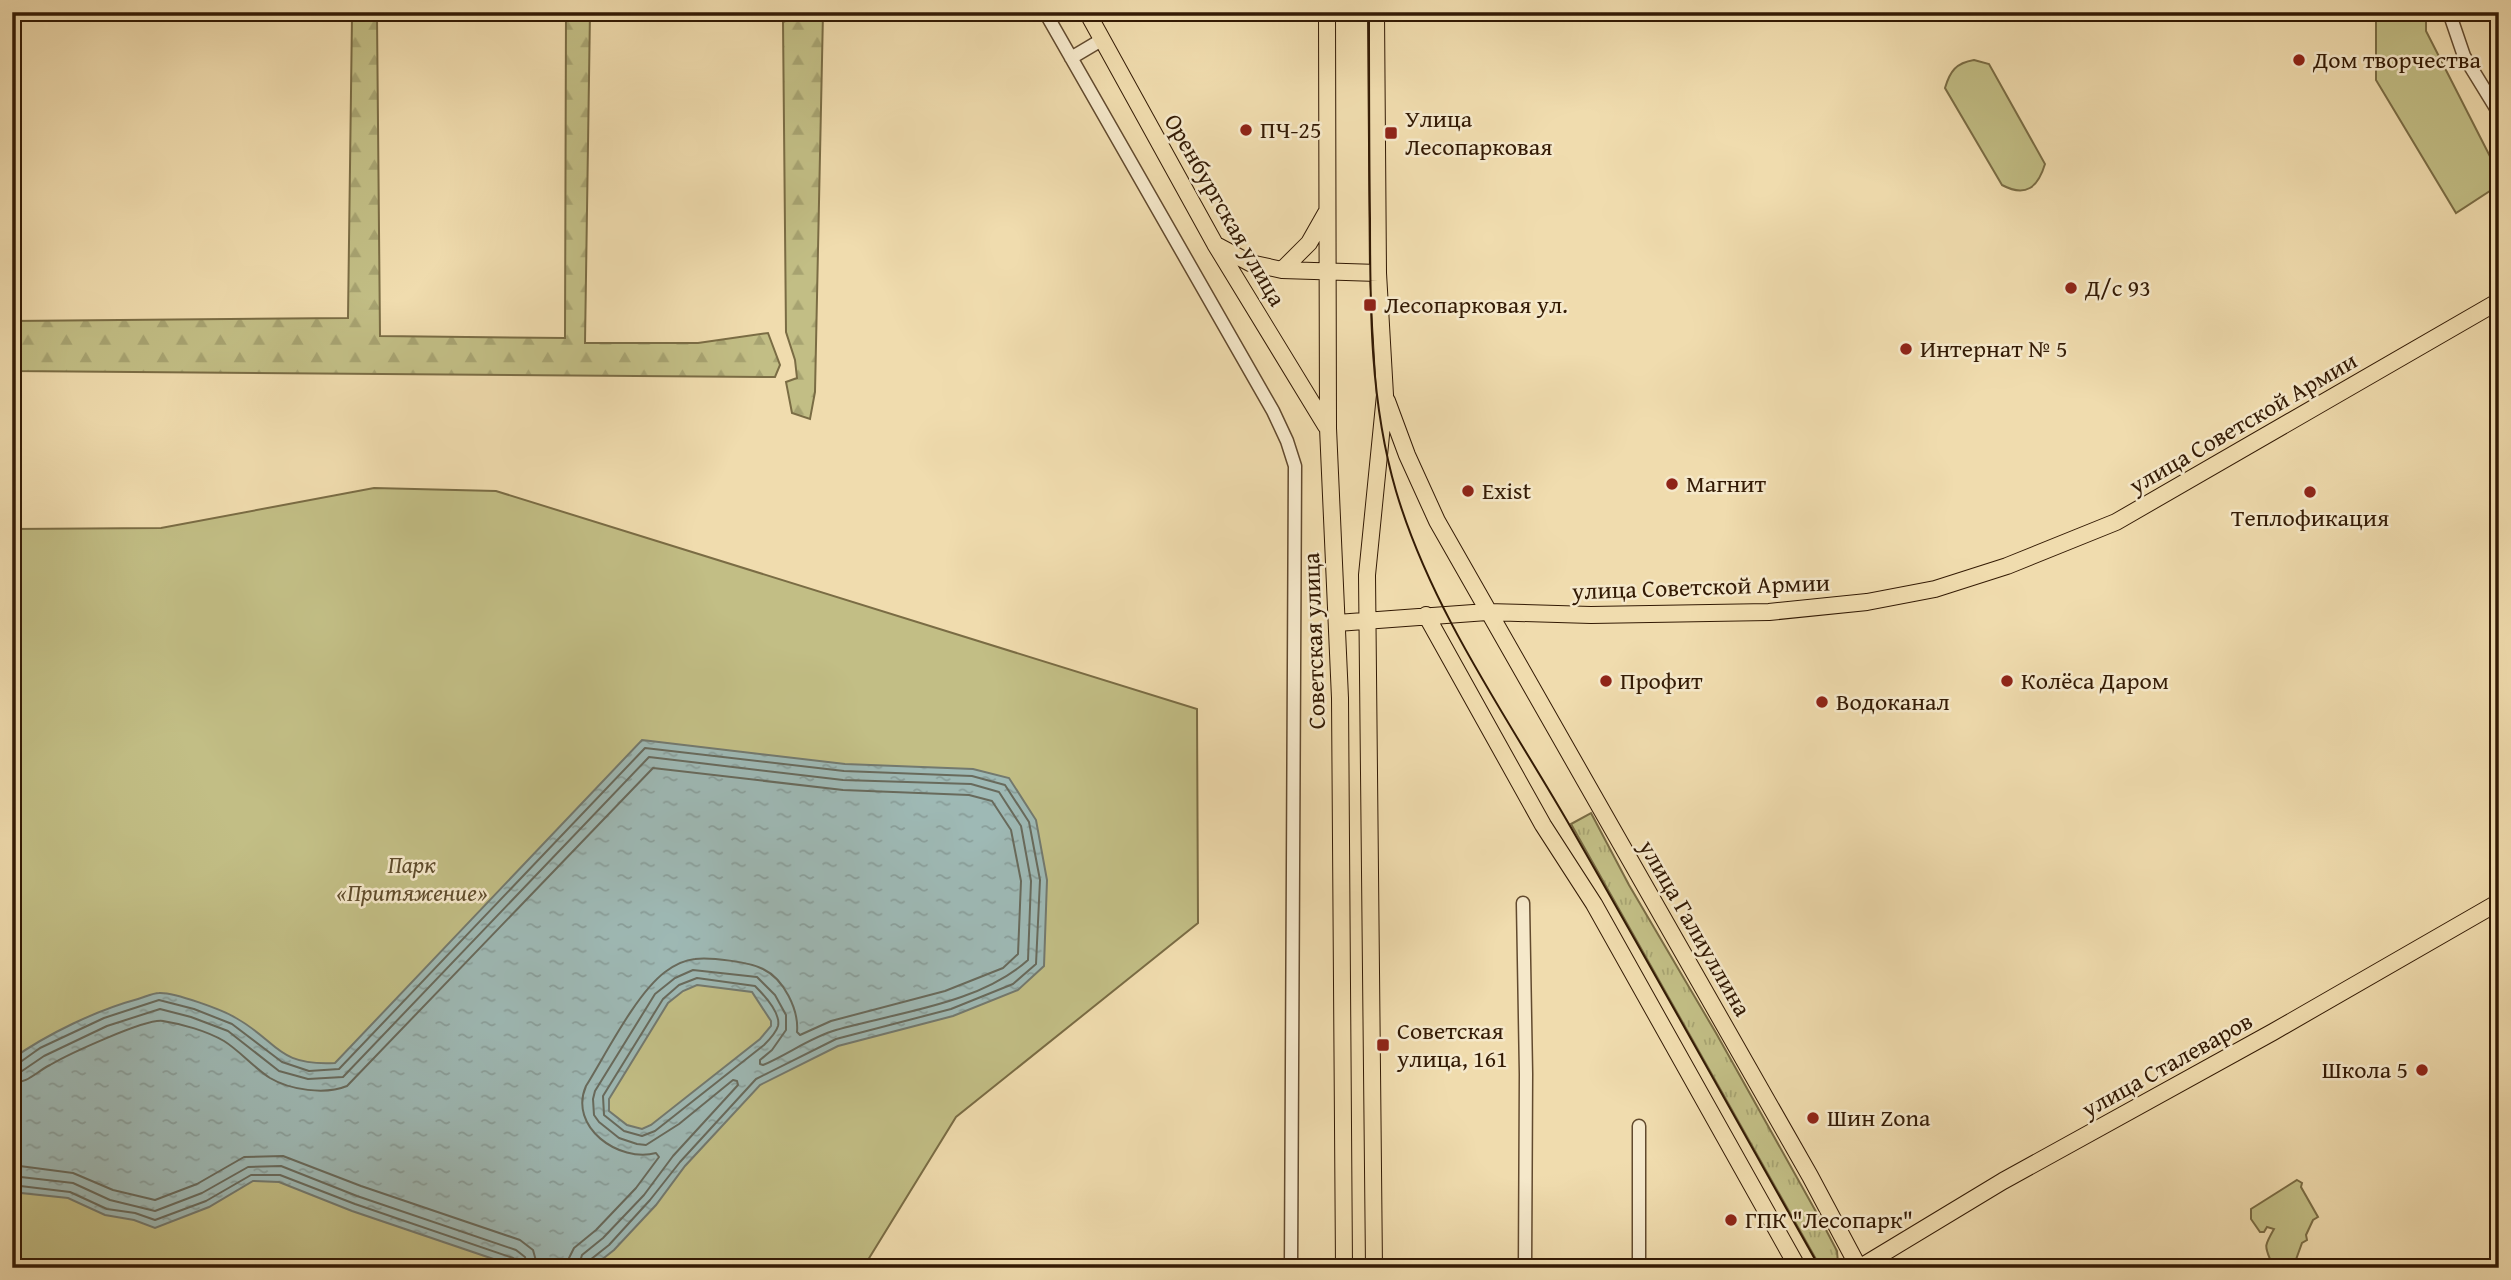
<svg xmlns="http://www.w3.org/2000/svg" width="2511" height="1280" font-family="'Gentium Book Plus',serif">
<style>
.grass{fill:url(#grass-tufts);stroke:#7a6c44;stroke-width:2}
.forest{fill:url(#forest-firs);stroke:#7a6c44;stroke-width:2}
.green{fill:#c2be85;stroke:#7a6c44;stroke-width:2}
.water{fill:url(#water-ripples);stroke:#73796e;stroke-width:2;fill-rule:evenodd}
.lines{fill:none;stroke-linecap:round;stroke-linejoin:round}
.shore{stroke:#686a5c;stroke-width:2}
.minor-casing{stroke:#624a2e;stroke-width:15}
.major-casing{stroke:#331a04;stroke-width:18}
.minor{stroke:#f5e8ca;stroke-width:12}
.major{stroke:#f0dcae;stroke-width:16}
.tram{stroke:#331a04;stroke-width:2}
.poi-dot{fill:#8f2418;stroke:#f5e8ca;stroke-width:2.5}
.labels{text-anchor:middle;stroke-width:5;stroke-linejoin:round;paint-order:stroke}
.poi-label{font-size:24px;fill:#331a04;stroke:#f5e8ca;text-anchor:start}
.street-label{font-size:24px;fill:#331a04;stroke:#f5e8ca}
.park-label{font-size:24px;font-style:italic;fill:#5e4b2b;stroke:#f5e8ca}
</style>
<defs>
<pattern id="grass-tufts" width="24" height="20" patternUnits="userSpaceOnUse" patternTransform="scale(1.75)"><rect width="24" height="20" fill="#c2be85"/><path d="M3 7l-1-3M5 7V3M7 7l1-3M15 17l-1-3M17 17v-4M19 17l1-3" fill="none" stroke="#a7a371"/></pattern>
<pattern id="forest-firs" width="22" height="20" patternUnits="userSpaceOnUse" patternTransform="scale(1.75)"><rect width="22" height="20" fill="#c2be85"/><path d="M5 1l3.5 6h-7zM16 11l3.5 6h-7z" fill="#a7a371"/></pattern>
<pattern id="water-ripples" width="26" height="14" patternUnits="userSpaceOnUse" patternTransform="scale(1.75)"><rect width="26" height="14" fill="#9eb9b5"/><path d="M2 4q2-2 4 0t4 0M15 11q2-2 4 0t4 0" fill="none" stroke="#899e9a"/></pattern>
</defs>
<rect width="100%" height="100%" fill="#f0dcae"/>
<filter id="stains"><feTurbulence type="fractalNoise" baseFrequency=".00286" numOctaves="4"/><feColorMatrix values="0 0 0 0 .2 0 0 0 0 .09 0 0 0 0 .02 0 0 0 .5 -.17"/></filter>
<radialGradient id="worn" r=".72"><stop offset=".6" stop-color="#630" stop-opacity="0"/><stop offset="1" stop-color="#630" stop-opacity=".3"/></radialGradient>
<path class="grass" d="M 1591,813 L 1629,885 L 1716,1033 L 1824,1226 L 1837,1251 L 1838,1263 L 1833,1268 L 1821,1268 L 1571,824 Z"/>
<path class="forest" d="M 566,12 L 590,12 L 585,343 L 698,343 L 768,333 L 780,365 L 775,377 L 12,371 L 12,321 L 348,318 L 352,17 L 377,17 L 380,336 L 565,338 Z
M 823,13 L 815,392 L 810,419 L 792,413 L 786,382 L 797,378 L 795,360 L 786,332 L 783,22 L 796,16 Z"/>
<path class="green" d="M 2376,12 L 2426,12 L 2426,31 L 2499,174 L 2499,185 L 2456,213 L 2376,80 Z
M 1974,60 L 1989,64 L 2045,164 C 2038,187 2026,198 2002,185 L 1945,88 C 1950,71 1956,63 1974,60 Z
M 374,488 L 496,491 L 1197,709 L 1198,923 L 956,1117 L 863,1268 L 12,1268 L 12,529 L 161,528 Z
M 2297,1180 L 2302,1183 L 2301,1187 L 2318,1217 L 2313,1220 L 2306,1235 L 2307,1240 L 2302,1243 L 2294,1265 L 2272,1264 C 2265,1246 2263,1248 2274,1229 L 2267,1227 L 2264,1232 L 2260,1232 L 2251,1219 L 2251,1209 Z"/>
<path class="water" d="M 642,740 L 845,764 L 973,769 L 1009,778 L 1036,820 L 1047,880 L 1044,966 L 1018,990 L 953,1016 L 838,1046 L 760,1085 L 685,1166 L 656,1205 L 614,1250 L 591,1268 L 520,1268 L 352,1211 L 279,1182 L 253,1181 L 209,1207 L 155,1228 L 134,1220 L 105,1215 L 68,1198 L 12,1192 L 12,1059 C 47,1034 97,1010 138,999 C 145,997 153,993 159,993 C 174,992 223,1010 236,1018 C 279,1042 276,1066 335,1063 ZM 697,985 L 752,992 L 771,1021 L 771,1026 L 760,1039 L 651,1125 L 642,1129 L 627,1125 L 609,1111 L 609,1099 L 668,1003 L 683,991 Z"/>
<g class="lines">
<path class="shore" d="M 697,978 L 755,986 C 764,995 781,1013 778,1026 C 776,1033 769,1040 764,1045 L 655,1131 L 642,1136 L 624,1131 L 604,1115 L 603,1096 L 663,999 L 679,985 Z
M 12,1064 L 19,1063 L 40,1048 L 104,1018 L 159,1000 L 194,1009 L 232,1024 L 282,1062 L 309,1071 L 339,1069 L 645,748 L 844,771 L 972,776 L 1005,785 L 1029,822 L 1040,880 L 1036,964 L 1013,984 L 951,1009 L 836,1039 L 756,1079 L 680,1162 L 650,1200 L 609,1245 L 590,1260 L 587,1268
M 12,1073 L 22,1071 L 44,1056 L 107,1026 L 160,1009 L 191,1017 L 228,1031 L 279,1071 L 308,1079 L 343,1077 L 649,757 L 843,780 L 971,784 L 999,792 L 1021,826 L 1031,881 L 1028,960 C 979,1004 898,1012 836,1030 C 811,1037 787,1055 763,1065 L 760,1064 L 760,1060 L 772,1050 L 786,1030 L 786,1015 L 775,995 L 757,977 L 693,970 L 675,978 L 655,994 L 595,1091 L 593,1099 L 594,1115 L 599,1122 L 619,1138 L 637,1144 L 646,1145 L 679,1124 L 733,1080 L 737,1081 L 738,1085 L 673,1156 L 644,1195 L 603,1238 L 582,1255 L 578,1268
M 12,1083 C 28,1083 36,1072 50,1065 C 67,1055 146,1018 163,1021 C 182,1024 207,1031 224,1041 C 240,1051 253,1067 270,1078 C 290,1090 325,1095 347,1086 L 653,768 L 843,790 L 969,795 L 992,801 L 1011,830 L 1021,881 L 1018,954 L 1003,968 L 945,991 L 831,1021 L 800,1035 L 797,1032 C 799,1010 784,979 763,969 C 750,962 710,957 695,959 C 685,960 673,966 665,972 C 636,994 607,1052 586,1086 C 568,1127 619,1163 656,1153 L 659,1157 L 636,1188 L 596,1230 L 574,1248 L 569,1258 L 568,1268
M 12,1165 L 73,1173 L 113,1190 L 155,1200 L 197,1184 L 244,1157 L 283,1156 L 361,1186 L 520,1240 L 533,1250 L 538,1268
M 12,1176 L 73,1183 L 110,1200 L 155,1211 L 202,1193 L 248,1167 L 281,1166 L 357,1196 L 516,1250 L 525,1257 L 527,1268
M 12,1185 L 70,1192 L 107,1209 L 135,1213 L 155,1220 L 206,1201 L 251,1175 L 280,1175 L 355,1204 L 513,1258 L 517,1262 L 518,1268"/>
<defs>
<path id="minor" d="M 1045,12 L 1273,411 L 1287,441 L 1295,466 L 1291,1268
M 2449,12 L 2464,56 L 2499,113
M 1071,58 L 1103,39
M 1523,903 L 1526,1074 L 1525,1268
M 1639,1126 L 1639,1268"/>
<path id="major" d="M 1087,12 L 1215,244 L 1326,426
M 1327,12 L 1328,428 L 1340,698 L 1344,1268
M 1218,246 L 1250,263 L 1282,270 L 1378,273
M 1282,270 L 1309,243 L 1326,213
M 1387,401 L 1407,455 L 1437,521 L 1810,1176 L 1859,1268
M 1426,615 L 1543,825 L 1594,904 L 1798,1268
M 1337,623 L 1487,612 L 1591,615 L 1769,612 L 1867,602 L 1935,589 L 2007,566 L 2116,522 L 2499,301
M 1374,1268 L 1367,575 L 1385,395 L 1378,273 L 1376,12
M 1859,1268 L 2003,1181 L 2273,1032 L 2499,902"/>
</defs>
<use href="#minor" class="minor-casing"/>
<use href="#major" class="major-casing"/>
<use href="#minor" class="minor"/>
<use href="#major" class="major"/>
<path class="tram" d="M 1369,12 C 1369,81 1369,150 1370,218 C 1370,310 1370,402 1396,491 C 1431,609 1505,714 1566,819 C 1652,968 1735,1118 1820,1268"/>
</g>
<g class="poi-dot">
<circle cx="2299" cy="60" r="7"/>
<circle cx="1246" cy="130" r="7"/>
<rect x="1384" y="126" width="14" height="14" rx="3.5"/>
<circle cx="2071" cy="288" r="7"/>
<rect x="1363" y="298" width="14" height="14" rx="3.5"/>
<circle cx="1906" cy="349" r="7"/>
<circle cx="1672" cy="484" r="7"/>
<circle cx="1468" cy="491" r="7"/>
<circle cx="2310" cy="492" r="7"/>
<circle cx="1606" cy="681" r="7"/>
<circle cx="2007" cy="681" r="7"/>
<circle cx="1822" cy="702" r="7"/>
<rect x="1376" y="1038" width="14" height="14" rx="3.5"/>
<circle cx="2422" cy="1070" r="7"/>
<circle cx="1813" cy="1118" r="7"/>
<circle cx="1731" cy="1220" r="7"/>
</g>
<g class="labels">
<g class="poi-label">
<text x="2313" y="68">Дом творчества</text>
<text x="1405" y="127">Улица<tspan x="1405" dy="28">Лесопарковая</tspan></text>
<text x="1260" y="138">ПЧ-25</text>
<text x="2085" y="296">Д/с 93</text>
<text x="1384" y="313">Лесопарковая ул.</text>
<text x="1920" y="357">Интернат № 5</text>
<text x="1686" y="492">Магнит</text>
<text x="1482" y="499">Exist</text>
<text x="2310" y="526" text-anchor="middle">Теплофикация</text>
<text x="1620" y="689">Профит</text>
<text x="2021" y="689">Колёса Даром</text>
<text x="1836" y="710">Водоканал</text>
<text x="1397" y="1039">Советская<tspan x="1397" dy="28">улица, 161</tspan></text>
<text x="2408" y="1078" text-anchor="end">Школа 5</text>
<text x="1827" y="1126">Шин Zona</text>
<text x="1745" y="1228">ГПК "Лесопарк"</text>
</g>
<g class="street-label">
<text transform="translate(1225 210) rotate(60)" y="8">Оренбургская улица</text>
<text transform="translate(2243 423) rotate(-30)" y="8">улица Советской Армии</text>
<text transform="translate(1701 587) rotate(-2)" y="8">улица Советской Армии</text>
<text transform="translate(1314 641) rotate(-92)" y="8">Советская улица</text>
<text transform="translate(1695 928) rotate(60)" y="8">улица Галиуллина</text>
<text transform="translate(2167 1065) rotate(-29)" y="8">улица Сталеваров</text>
</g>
<g class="park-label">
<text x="412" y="873">Парк<tspan x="412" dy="28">«Притяжение»</tspan></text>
</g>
</g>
<rect width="2511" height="1280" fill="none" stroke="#f0dcae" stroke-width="42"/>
<rect x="14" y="14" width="2483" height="1252" fill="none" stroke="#331a04" stroke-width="3.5"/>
<rect x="21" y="21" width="2469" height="1238" fill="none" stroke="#331a04" stroke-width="2"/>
<rect width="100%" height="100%" filter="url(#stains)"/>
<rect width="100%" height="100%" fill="url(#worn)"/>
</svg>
